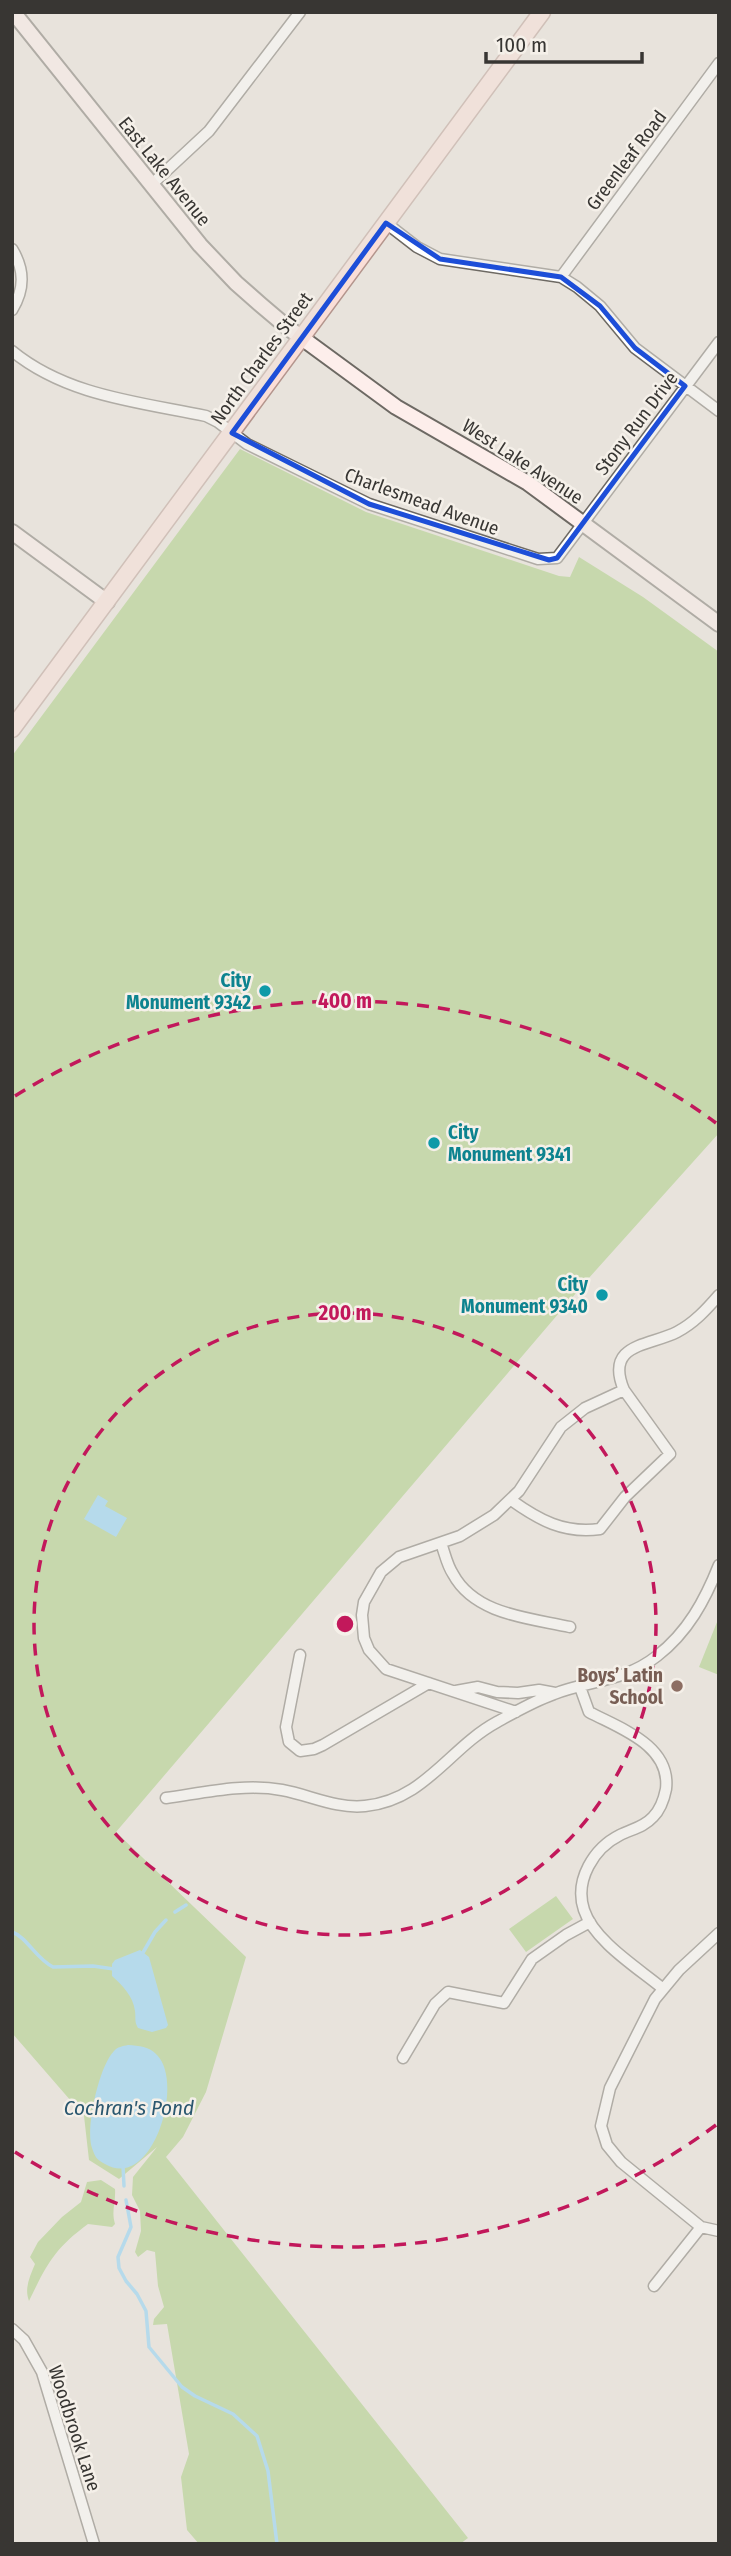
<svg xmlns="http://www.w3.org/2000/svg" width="731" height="2556" font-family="'Fira Sans Condensed',sans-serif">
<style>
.green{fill:#a0cb73}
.water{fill:#7bcffc}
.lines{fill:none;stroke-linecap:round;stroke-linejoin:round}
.stream{stroke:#7bcffc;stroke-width:3.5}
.street-casing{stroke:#6d6963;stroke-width:13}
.secondary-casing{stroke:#6d6963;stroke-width:18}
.primary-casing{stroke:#b4958d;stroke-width:19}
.street{stroke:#fff;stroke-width:10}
.secondary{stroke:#fdeeeb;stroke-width:14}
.primary{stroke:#faded7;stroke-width:16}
.marked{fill:none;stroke:#1d4ed8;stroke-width:5;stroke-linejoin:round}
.ring{fill:none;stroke:#c2185b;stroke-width:3.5;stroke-dasharray:12 9}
.culture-dot{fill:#0f9aa8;stroke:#f5f0e9;stroke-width:2.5}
.education-dot{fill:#8d6e63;stroke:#f5f0e9;stroke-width:2.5}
.labels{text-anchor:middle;stroke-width:5;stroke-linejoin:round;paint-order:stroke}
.street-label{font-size:19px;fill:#383633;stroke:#f5f0e9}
.culture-label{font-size:19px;font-weight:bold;fill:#0d838f;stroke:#f5f0e9;text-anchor:end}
.education-label{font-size:19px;font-weight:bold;fill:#785e54;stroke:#f5f0e9;text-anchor:end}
.water-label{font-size:21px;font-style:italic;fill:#2a576f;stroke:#f5f0e9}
.centre{fill:#c2185b;stroke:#f5f0e9;stroke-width:3.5}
.ring-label{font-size:21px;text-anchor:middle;font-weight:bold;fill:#c2185b;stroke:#f5f0e9;stroke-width:5;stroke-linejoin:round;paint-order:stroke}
</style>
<rect width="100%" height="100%" fill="#e8e3dc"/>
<path class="green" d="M 240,449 L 366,512 L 559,576 L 570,577 L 579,557 L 643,597 L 719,652 L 719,1133 L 588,1279 L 116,1832 L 246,1957 L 206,2092 L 183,2137 L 166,2157 L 468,2538 L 460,2544 L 199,2544 L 187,2530 L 181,2477 L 189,2454 L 167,2324 L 153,2325 L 154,2319 L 164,2307 L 158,2286 L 155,2252 L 147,2250 L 138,2257 L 135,2252 L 141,2231 L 140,2211 L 132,2195 L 133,2177 L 157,2147 L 119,2179 L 89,2160 L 84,2116 L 12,2033 L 12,756 Z
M 719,1617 L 719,1675 L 699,1667 Z
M 556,1896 L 573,1919 L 526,1952 L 509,1929 Z
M 101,2180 L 115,2189 C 116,2202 111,2211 115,2224 L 112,2227 L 88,2224 C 54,2249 47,2264 29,2301 C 24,2288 30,2276 35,2264 L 30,2257 L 38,2242 L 62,2217 L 81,2202 L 87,2182 Z"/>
<path class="water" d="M 98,1495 L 108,1501 L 105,1506 L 127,1518 L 116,1537 L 84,1519 Z
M 140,1950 L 149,1957 L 168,2025 L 166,2028 L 152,2032 L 138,2028 C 134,2021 136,2018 135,2011 C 133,1996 123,1986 112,1976 L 112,1964 L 115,1960 Z
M 128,2045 C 139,2046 149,2046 157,2055 C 185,2083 152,2192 105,2164 C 97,2160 95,2157 92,2148 C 85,2129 99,2066 114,2051 C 117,2047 123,2046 128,2045 Z"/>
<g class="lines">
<path class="stream" d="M 175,1912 L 186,1905
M 12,1932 C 27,1937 36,1959 53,1967 L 93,1966 L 114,1969
M 141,1956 L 155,1932 L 166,1920
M 123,2166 L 124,2186
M 126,2200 L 131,2227 L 118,2257 L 119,2268 L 126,2281 L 137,2294 L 146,2311 L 149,2347 L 182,2387 L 195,2396 L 233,2414 L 257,2436 L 268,2471 L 277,2544"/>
<defs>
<path id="street" d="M 151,185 L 209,131 L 300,12
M 386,223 L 417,247 L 440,259 L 561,277 L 577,287 L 600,306 L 635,348 L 719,411
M 12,249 C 25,270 25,289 12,310
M 561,277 L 719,63
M 12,351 C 67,396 139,402 206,416 L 218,422 L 247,444 L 369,504 L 538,559 L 557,558 L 719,342
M 511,1500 C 539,1520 564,1534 600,1529 L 625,1497 L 670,1454 L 624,1390 C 604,1343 650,1346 677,1332 C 694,1323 706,1310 719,1295
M 441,1543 C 445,1554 447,1565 453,1574 C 475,1615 530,1618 570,1627
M 300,1655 L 286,1727 L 289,1742 L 300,1751 L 314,1749 L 323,1745 L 429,1683
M 580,1687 L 589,1712 C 619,1728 671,1745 666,1789 C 664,1799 660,1810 653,1817 C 644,1827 632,1829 620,1835 C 594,1848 574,1880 584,1910 C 594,1941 638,1968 662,1988
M 456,1691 L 478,1687 L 497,1692 L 518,1693 L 539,1690 L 555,1693
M 516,1712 L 386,1669 L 369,1650 L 364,1638 L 362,1615 L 364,1602 L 381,1572 L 399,1557 L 460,1536 L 494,1515 L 519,1491 L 561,1427 L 585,1408 L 624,1390
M 166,1798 C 203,1793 244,1783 282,1790 C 310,1795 336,1809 365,1806 C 425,1800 449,1748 497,1722 C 515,1712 534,1701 554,1694 C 590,1680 624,1682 657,1656 C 688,1632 705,1600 719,1565
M 719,1933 L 679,1970 L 655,1999 L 610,2088 L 601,2126 L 607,2145 L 621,2162 L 701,2227 L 719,2231
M 403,2058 L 435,2004 L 448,1992 L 504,2003 L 532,1959 L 566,1935 L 590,1922
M 654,2286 L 701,2227
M 12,2329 L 24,2340 L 42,2372 L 94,2544"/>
<path id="secondary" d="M 13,12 L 200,245 L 236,283 L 261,305 L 287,327 L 396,407 L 528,483 L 719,624
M 12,532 L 107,602"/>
<path id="primary" d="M 12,729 L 542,12"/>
</defs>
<use href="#street" class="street-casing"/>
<use href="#secondary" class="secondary-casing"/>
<use href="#primary" class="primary-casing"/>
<use href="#street" class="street"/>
<use href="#secondary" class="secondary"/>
<use href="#primary" class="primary"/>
</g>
<path d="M0 0H731V2556H0ZM 386,223 L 440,259 L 561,277 L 600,306 L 635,348 L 685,386 L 557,558 L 549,560 L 369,504 L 232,433 Z" fill="#e8e3dc" fill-opacity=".55" fill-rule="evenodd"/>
<path class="marked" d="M 386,223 L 440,259 L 561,277 L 600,306 L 635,348 L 685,386 L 557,558 L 549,560 L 369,504 L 232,433 Z"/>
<g class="ring">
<circle cx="345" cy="1624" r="311"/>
<path d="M716 2125A623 623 0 0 1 15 2152M15 1096A623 623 0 0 1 716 1123"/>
</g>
<g class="culture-dot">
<circle cx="265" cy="991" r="7"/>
<circle cx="434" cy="1143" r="7"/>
<circle cx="602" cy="1295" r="7"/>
</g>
<circle class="education-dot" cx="677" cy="1686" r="7"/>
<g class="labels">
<g class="street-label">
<text transform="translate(626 160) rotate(-53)" y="7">Greenleaf Road</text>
<text transform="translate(165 171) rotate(51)" y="7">East Lake Avenue</text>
<text transform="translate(261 358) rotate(-54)" y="7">North Charles Street</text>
<text transform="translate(636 423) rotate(-53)" y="7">Stony Run Drive</text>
<text transform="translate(523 461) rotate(33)" y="7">West Lake Avenue</text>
<text transform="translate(422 501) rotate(20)" y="7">Charlesmead Avenue</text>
<text transform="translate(75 2428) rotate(72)" y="7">Woodbrook Lane</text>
</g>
<g class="culture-label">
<text x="251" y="987">City<tspan x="251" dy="22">Monument 9342</tspan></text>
<text x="448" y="1139" text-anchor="start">City<tspan x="448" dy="22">Monument 9341</tspan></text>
<text x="588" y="1291">City<tspan x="588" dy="22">Monument 9340</tspan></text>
</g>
<g class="education-label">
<text x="663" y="1682">Boys’ Latin<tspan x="663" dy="22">School</tspan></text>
</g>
<g class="water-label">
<text x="129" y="2115">Cochran's Pond</text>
</g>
</g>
<circle cx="345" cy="1624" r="10" class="centre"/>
<g class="ring-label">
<text x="345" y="1008">400 m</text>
<text x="345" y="1320">200 m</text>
</g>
<rect width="731" height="2556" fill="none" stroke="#383633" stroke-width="28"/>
<path d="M486 52v10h156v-10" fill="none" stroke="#383633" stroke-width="3.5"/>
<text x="496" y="52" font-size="21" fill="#383633" stroke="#f5f0e9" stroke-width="5" paint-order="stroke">100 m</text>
</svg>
